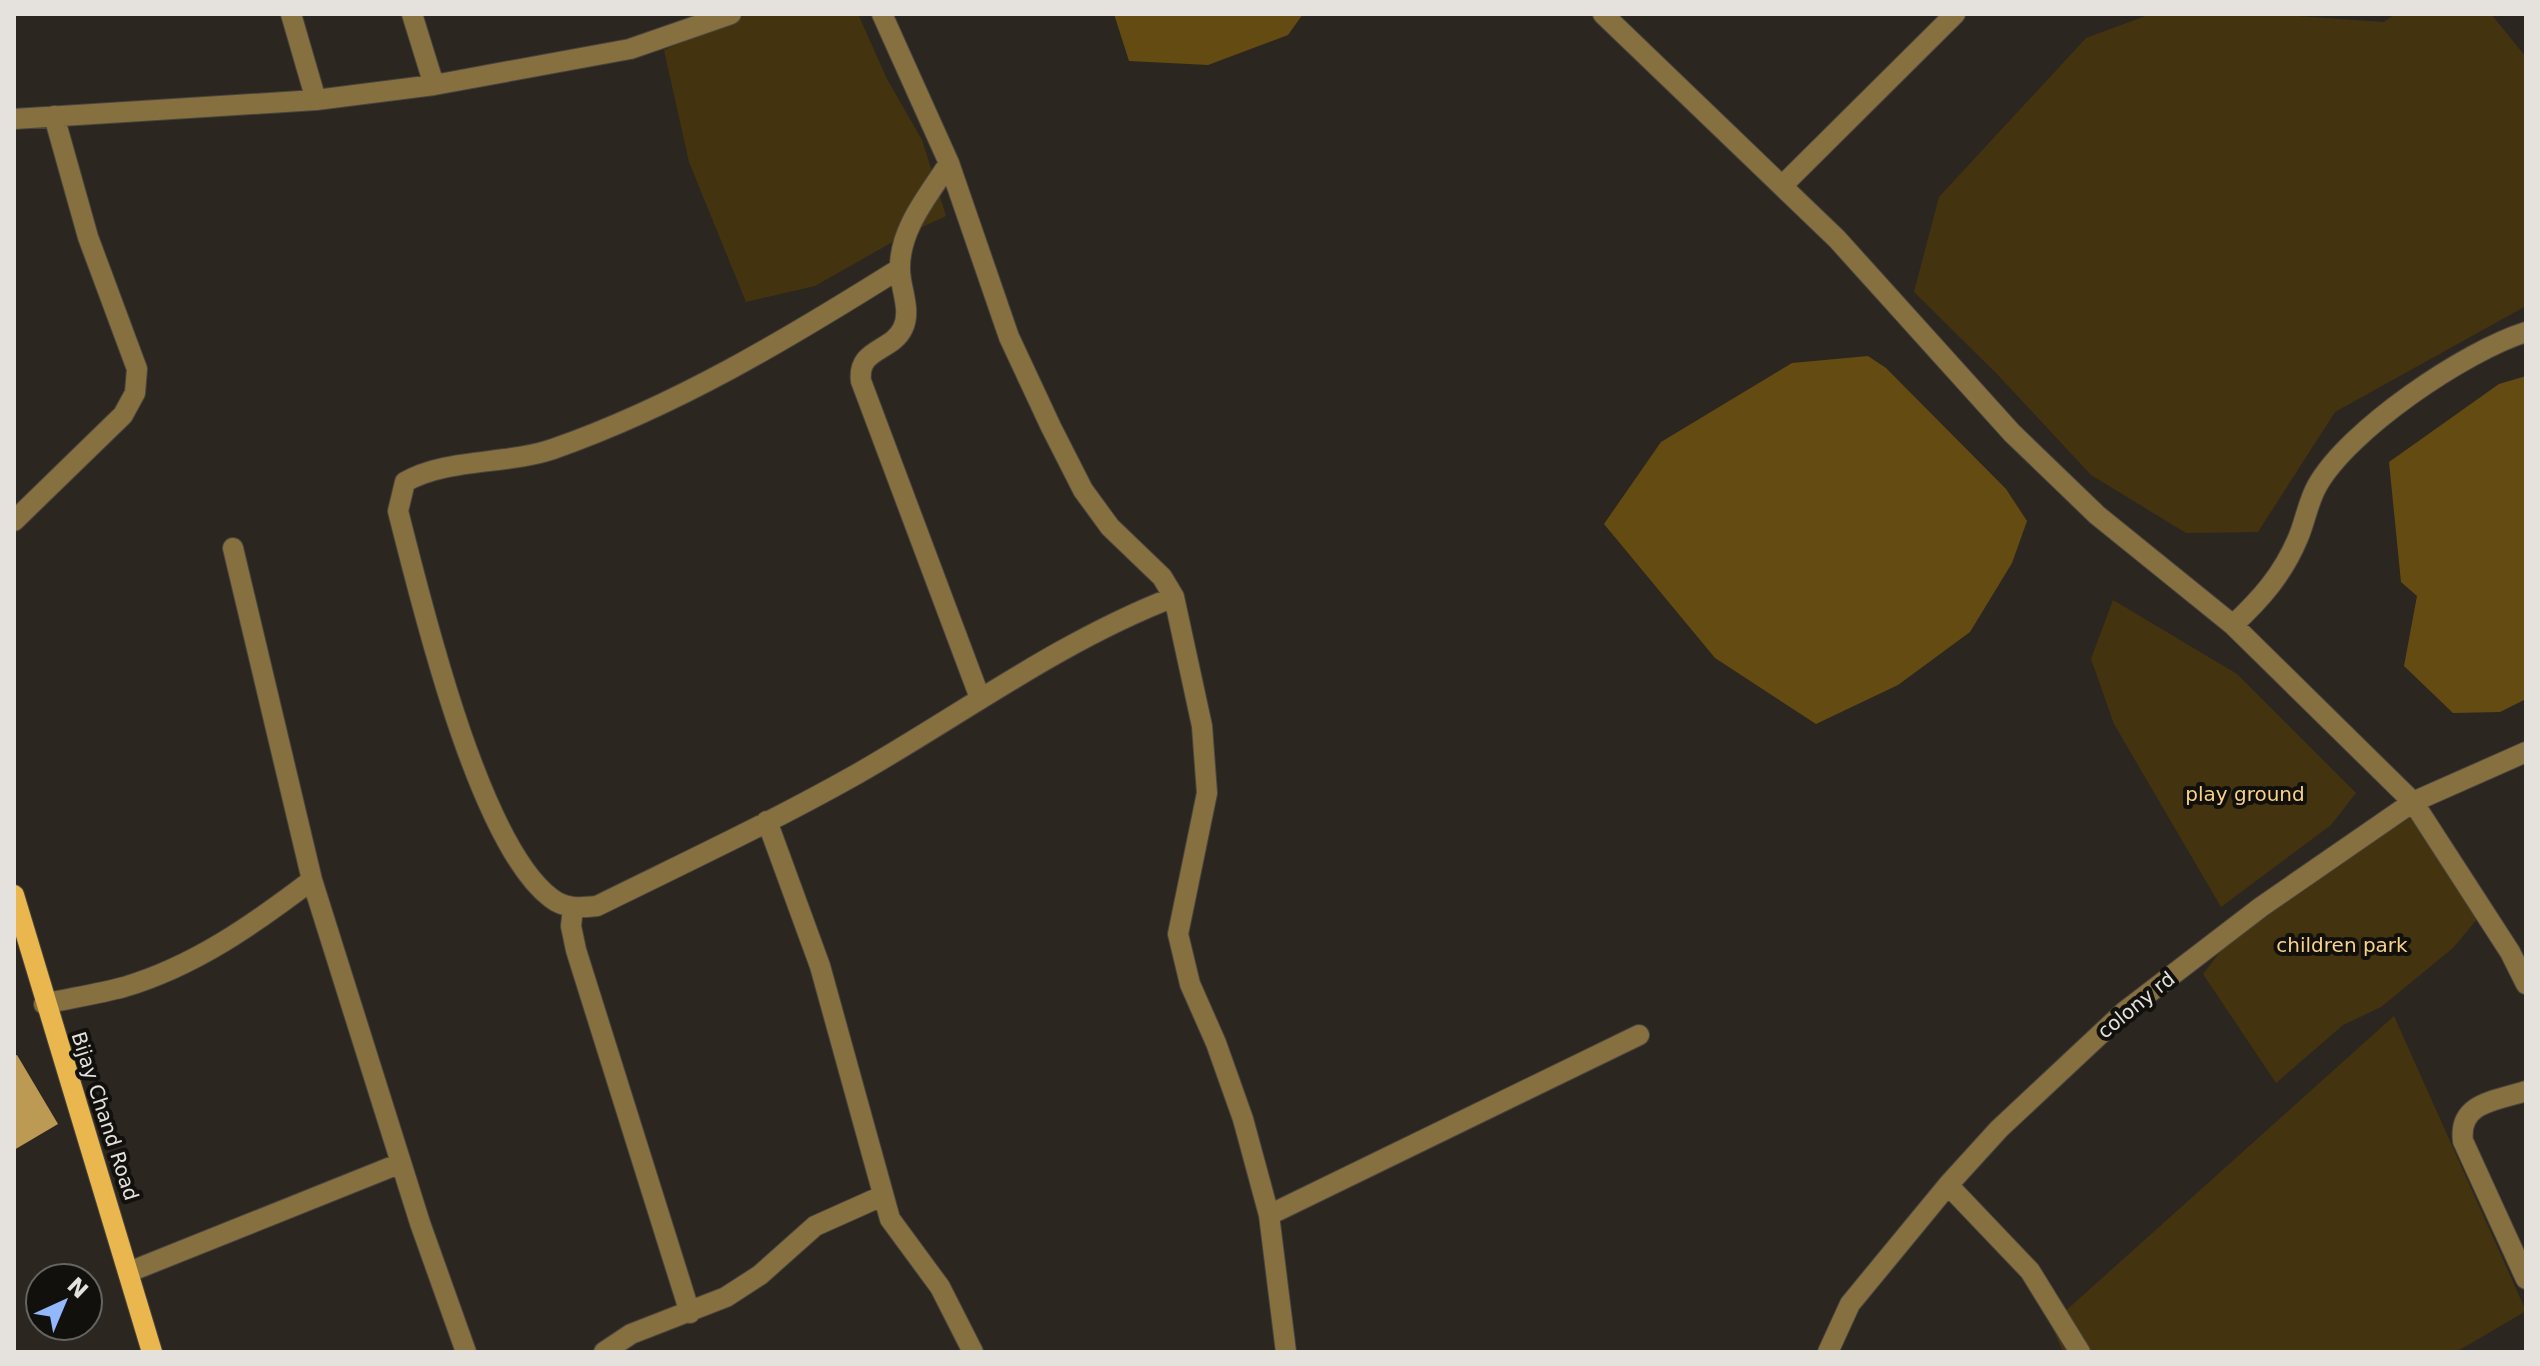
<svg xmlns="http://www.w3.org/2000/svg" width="2540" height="1366" font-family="'DejaVu Sans',sans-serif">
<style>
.green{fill:#44330f}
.water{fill:#644b12}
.building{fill:#bd9a54}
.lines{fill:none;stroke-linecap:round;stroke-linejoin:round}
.minor-casing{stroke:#49453e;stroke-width:22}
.major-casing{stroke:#49453e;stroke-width:22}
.minor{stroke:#877040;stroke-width:20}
.major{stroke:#e9b74d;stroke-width:20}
.labels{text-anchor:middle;stroke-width:8;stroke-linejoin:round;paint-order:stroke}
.park-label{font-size:20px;fill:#f8d287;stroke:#12100d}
.street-label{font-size:20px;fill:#e5e2de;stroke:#12100d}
</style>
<rect width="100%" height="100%" fill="#2b2720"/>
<path class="green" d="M 748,14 L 858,14 L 887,79 L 922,140 L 946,216 L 903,236 L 815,286 L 746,302 L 689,162 L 664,50 Z
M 2151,14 L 2267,14 L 2384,22 L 2395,14 L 2491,14 L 2526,57 L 2526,306 L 2335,412 L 2258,532 L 2186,533 L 2091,475 L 1997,374 L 1914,292 L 1939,197 L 2086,38 Z
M 2113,600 L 2237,674 L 2356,793 L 2331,825 L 2221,907 L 2114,724 L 2091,659 Z
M 2409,813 L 2478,918 L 2453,948 L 2381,1007 L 2343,1025 L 2276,1083 L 2203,974 L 2244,921 Z
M 2394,1016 L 2526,1311 L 2456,1352 L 2063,1352 L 2051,1324 Z"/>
<path class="water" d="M 1114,14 L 1303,14 L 1288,35 L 1208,65 L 1129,61 Z
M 1868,356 L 1886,368 L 2006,489 L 2027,521 L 2012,563 L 1970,632 L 1898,685 L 1816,724 L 1715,658 L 1604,524 L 1661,442 L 1792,363 Z
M 2526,376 L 2526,699 L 2500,712 L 2453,713 L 2404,666 L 2417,596 L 2401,582 L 2389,462 L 2499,384 Z"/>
<path class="building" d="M 17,1055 L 58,1124 L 14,1150 L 14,1056 Z"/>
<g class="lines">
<defs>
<path id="minor" d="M 291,14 L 316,100
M 412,14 L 434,85
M 882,14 L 949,163 L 1009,337 L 1051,427 L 1083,490 L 1110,527 L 1162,577 L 1174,597 L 1202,726 L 1207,793 L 1178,934 L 1190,984 L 1216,1043 L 1243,1119 L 1269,1215 L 1286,1352
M 1603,14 L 1837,239 L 2012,433 L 2097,515 L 2233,625 L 2413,802 L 2510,952 L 2526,984
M 14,119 L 316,100 L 434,85 L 630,49 L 731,14
M 949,163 C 929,195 900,228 900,267 C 899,286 912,309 903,328 C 892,352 857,348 861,381 L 980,698
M 1783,185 L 1955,14
M 899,269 C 789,338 676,406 553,449 C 506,465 446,458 405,482 L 398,511 C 421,601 478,843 551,898 C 565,909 580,908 597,906 C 684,863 772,822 857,774 C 962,714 1060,641 1174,597
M 14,521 L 123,415 L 135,393 L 137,369 L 88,237 L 54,116
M 233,548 L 312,880 L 420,1223 L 466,1352
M 2233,625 C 2261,599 2283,574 2298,538 C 2305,522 2308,502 2317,486 C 2348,430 2465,351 2526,332
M 767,821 L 820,966 L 890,1219 L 940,1287 L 973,1352
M 573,908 L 571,926 L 576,950 L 690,1313
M 44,1004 C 71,998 98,994 124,987 C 195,966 254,924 312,880
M 2526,1091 C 2496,1101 2458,1102 2463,1141 L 2526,1279
M 1948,1185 L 2030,1271 L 2080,1352
M 1269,1215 L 1639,1035
M 129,1272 L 401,1163
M 604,1352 L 631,1334 L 726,1297 L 760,1275 L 815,1226 L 882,1196
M 1828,1352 L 1850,1304 L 1948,1185 L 1999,1129 L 2124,1012 L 2261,907 L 2413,802 L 2526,752"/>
<path id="major" d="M 14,895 L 152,1352"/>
</defs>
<use href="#minor" class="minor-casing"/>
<use href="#major" class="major-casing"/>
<use href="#minor" class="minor"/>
<use href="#major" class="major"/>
</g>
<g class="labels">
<g class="park-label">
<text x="2245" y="801">play ground</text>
<text x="2342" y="952">children park</text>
</g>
<g class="street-label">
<text transform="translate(2136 1005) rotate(-39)" y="7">colony rd</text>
<text transform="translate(105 1116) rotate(72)" y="7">Bijay Chand Road</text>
</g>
</g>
<rect width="2540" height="1366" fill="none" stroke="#e5e2de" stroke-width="32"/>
<g transform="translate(64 1302) rotate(44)"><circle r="38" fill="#12100d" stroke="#666461" stroke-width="2"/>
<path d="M0-6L14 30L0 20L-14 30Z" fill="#93b7fd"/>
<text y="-12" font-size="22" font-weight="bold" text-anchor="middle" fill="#e5e2de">N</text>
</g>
</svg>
